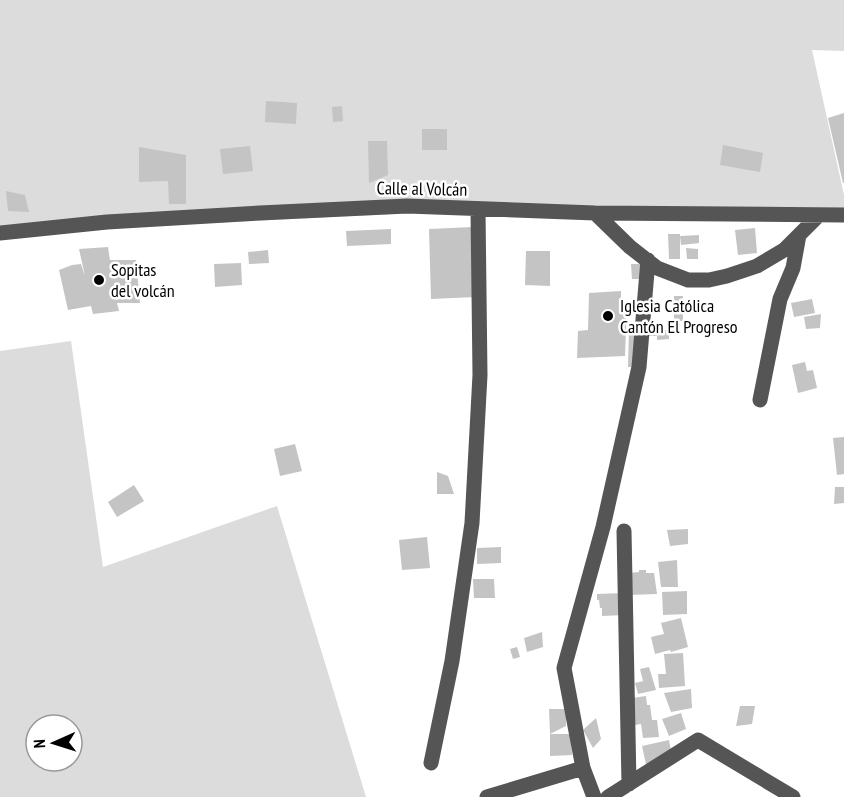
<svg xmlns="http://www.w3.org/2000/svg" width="844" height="797" font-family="'PT Sans Narrow',sans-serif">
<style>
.green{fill:#dcdcdc;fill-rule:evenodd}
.building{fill:#c4c4c4}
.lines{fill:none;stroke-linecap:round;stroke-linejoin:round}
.minor{stroke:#555;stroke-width:15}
.poi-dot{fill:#000;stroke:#fff;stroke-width:2}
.labels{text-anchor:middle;stroke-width:5;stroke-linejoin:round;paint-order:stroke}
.street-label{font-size:18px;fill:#000;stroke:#fff}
.poi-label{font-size:18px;fill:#000;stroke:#fff;text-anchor:start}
</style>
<rect width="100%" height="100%" fill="#fff"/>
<path class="green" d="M 0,0 L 844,0 L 844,51 L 812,50 L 844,195 L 844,215 L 478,210 L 0,233 Z
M 71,341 L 103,567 L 277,506 L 366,797 L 0,797 L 0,351 ZM 36,725 L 72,725 L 72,761 L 36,761 Z"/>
<path class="building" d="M 266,101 L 297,103 L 296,124 L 265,122 Z
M 342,106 L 343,121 L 333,122 L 332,107 Z
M 844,113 L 844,183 L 843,183 L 828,118 Z
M 422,129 L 447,129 L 447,150 L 422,150 Z
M 368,141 L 387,141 L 388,175 L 369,183 Z
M 723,145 L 763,153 L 760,172 L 720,165 Z
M 250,146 L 253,171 L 223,174 L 220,149 Z
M 139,147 L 186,155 L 186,204 L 169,204 L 168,181 L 139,182 Z
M 6,191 L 25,195 L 29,212 L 8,211 Z
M 473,227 L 476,297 L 431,299 L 429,229 Z
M 755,228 L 757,253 L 738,255 L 735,230 Z
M 391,229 L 391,244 L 347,246 L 346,231 Z
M 668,234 L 680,234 L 680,259 L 669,259 Z
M 699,235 L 699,243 L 681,245 L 680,236 Z
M 108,247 L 110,260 L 136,260 L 140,303 L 117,303 L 119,311 L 93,314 L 91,306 L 68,310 L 59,270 L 72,265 L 81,264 L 85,276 L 79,249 Z
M 686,248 L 698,249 L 698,259 L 687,259 Z
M 268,250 L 269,263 L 249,264 L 248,252 Z
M 526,251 L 550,251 L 550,286 L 525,285 Z
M 241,263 L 242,285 L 215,287 L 214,264 Z
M 631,264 L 641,264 L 641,279 L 632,279 Z
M 621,291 L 621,302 L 627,302 L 625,356 L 577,358 L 578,331 L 588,330 L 589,293 Z
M 674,296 L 683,296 L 683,321 L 674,321 Z
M 812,299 L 815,313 L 794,317 L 791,303 Z
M 821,314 L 820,328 L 806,329 L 804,317 Z
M 669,325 L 674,325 L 674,334 L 669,334 L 669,339 L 657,340 L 657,336 L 649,336 L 649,330 L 669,330 Z
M 629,330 L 636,330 L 635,367 L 628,367 Z
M 805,362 L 807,371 L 813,370 L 817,388 L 798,393 L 792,365 Z
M 844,437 L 844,474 L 837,475 L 833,438 Z
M 295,444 L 302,471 L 280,476 L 274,449 Z
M 437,472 L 448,476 L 454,494 L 437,494 Z
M 134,485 L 144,501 L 117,517 L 108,502 Z
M 835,487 L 844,487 L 844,503 L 834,504 Z
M 688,529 L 688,544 L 670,546 L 667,530 Z
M 427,537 L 430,568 L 402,570 L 399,540 Z
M 501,547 L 501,563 L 477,564 L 477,548 Z
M 677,560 L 678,587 L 661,587 L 658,562 Z
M 639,570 L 646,570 L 646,573 L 654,573 L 657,594 L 629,595 L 629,573 L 639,572 Z
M 473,579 L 494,579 L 495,598 L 474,598 Z
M 687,591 L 687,614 L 663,615 L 662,592 Z
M 623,593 L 624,615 L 602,616 L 602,608 L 600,608 L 599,600 L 597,600 L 597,594 Z
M 681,618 L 688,647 L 671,652 L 670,650 L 655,654 L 651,637 L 664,634 L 661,623 Z
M 542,632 L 543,647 L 527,652 L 524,638 Z
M 517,647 L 520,657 L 513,659 L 510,649 Z
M 683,653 L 685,686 L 659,688 L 658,674 L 666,674 L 664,654 Z
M 649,667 L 656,690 L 638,694 L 635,683 L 643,681 L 640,669 Z
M 691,689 L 692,708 L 671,712 L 664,693 Z
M 646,696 L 647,705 L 650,705 L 652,720 L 657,720 L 659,737 L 643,738 L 641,724 L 635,725 L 632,698 Z
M 740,706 L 755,706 L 752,724 L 736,726 Z
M 549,709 L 566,709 L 566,726 L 550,734 L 571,734 L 572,755 L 550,756 L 550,734 Z
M 681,713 L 686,729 L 669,736 L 662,719 Z
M 596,718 L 601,739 L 593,748 L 583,730 Z
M 669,740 L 671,751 L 647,769 L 642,746 Z"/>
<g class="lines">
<path class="minor" d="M 595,213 L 630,247 L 657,268 L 688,280 L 709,280 L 727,276 L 757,266 L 784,250 L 819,215
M 0,233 L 107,222 L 260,213 L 407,206 L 595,213 L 844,215
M 760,400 L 780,299 L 793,268 L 799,235
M 624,531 L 629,784
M 431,763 L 452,661 L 472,523 L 480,375 L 478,210
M 583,768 L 594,797
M 487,797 L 583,768 L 564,668 L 603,527 L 639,367 L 648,260
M 608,797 L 698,740 L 793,797"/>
</g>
<g class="poi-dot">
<circle cx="99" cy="280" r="6"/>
<circle cx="608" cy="316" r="6"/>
</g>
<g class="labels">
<g class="street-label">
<text transform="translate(422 189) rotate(1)" y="6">Calle al Volcán</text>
</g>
<g class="poi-label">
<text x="111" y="276">Sopitas<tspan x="111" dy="21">del volcán</tspan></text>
<text x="620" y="312">Iglesia Católica<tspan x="620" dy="21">Cantón El Progreso</tspan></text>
</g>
</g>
<g transform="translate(54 743) rotate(267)"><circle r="28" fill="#ffffff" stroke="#999999" stroke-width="1.5"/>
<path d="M0-4.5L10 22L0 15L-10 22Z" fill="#000000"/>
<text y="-9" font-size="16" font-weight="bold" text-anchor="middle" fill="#000000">N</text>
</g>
</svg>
